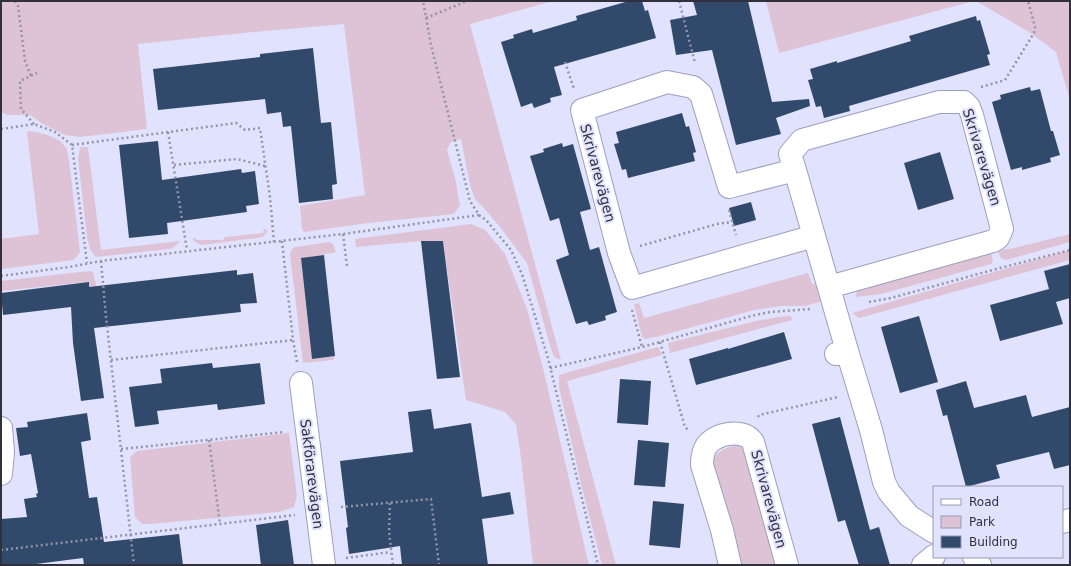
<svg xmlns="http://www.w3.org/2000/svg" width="1071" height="566" font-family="'DejaVu Sans',sans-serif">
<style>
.green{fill:#dec2d5}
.building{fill:#314a6c}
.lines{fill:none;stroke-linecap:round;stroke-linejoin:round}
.street-casing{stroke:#9d9ebe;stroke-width:24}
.path{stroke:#9394a8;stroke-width:2.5;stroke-dasharray:2 3;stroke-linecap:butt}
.street{stroke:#fff;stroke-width:22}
.labels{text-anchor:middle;stroke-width:4;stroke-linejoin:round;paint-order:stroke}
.street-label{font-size:14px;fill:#31313e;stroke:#e1e2fd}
</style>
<rect width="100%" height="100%" fill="#e1e2fd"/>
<path class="green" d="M 1,1 L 553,1 L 470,24 L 561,360 L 554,357 L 551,349 L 527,263 L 500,227 L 483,207 L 475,199 L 470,185 L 461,139 L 451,142 L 447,150 L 455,178 L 460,205 L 454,214 L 368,223 L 304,232 L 302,229 L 300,206 L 365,195 L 344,24 L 243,33 L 138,44 L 147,129 L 80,137 L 65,135 L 43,124 L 30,115 L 7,115 L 1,112 Z
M 766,1 L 974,1 L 779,53 Z
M 976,1 L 1070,1 L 1070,100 L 1056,52 L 1029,32 Z
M 29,131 C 41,133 59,136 66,148 C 68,151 68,157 69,160 L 80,252 L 79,254 L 73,260 L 1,269 L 1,239 L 39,234 L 27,132 Z
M 80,147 L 88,147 L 101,250 L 180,241 L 173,248 L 169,249 L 96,257 L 90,249 L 87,237 L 78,158 Z
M 471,224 L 485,230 L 505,254 L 527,309 L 544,372 L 589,565 L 533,565 L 521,458 L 516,424 L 505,412 L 466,400 L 443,241 L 421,241 L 356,247 L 355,239 Z
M 264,229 L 266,229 L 267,232 L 263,237 L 201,245 L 194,241 L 192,239 L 195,238 L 197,240 L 223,240 L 225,237 L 263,233 Z
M 1070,234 L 1070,242 L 1006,260 L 1001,258 L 997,250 L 1010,249 Z
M 329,242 L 333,244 L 336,252 L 301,259 L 312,359 L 335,356 L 333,360 L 303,363 L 290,254 L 292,249 L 296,247 Z
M 1070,250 L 1070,260 L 859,318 L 852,313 Z
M 991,252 L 993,261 L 991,264 L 881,294 L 855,297 L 859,288 Z
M 90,271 L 93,272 L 94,276 L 100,302 L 91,304 L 88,282 L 1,291 L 1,281 Z
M 808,273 L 812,284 L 818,284 L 822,301 L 805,306 L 781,306 L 754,310 L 660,336 L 645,339 L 642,337 L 634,304 L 639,303 L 644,318 Z
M 791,316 L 792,320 L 670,353 L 668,343 L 756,321 L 779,317 Z
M 658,347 L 662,355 L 567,381 L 616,565 L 602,565 L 582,488 L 559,387 L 559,375 Z
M 289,433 L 297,496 L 294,507 L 279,512 L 150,524 L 142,524 L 135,517 L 130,457 L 137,451 Z
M 735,445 L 743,448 L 778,565 L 739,565 L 712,463 C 716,451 724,449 735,445 Z"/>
<path class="building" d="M 629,1 L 642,1 L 645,11 L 648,10 L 656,38 L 554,67 L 562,95 L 550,98 L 551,102 L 534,108 L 532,103 L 521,107 L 501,42 L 514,38 L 513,35 L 532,29 L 533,33 L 577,20 L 576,16 Z
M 693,1 L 748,1 L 772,102 L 809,99 L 810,106 L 776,118 L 781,134 L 736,145 L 712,50 L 676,55 L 670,20 L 697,15 Z
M 976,16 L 977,21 L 980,20 L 990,54 L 987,55 L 990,65 L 849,106 L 850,111 L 824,118 L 821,106 L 816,107 L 808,80 L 813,79 L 810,69 L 837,61 L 837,63 L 911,41 L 909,36 Z
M 313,48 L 321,123 L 331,122 L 337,184 L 332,185 L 333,199 L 299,203 L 291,126 L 283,127 L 281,112 L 267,114 L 265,99 L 158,110 L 153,69 L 260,57 L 260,54 Z
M 1030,87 L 1031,91 L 1040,89 L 1051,131 L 1053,131 L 1060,155 L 1050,158 L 1051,162 L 1022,170 L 1022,167 L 1011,170 L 992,102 L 1001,99 L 1000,95 Z
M 682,113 L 686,127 L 689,126 L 696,152 L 693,153 L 695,161 L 628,178 L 626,169 L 622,170 L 614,144 L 619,143 L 616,132 Z
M 158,141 L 162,180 L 241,169 L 242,173 L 255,171 L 259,204 L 246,206 L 247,212 L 167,223 L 168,234 L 129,238 L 119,145 Z
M 562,143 L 563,147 L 573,144 L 591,209 L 580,212 L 590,250 L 599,247 L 617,312 L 605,316 L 606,320 L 589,325 L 587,321 L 576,324 L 556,260 L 569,255 L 559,218 L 550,221 L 530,156 L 544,152 L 543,149 Z
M 940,152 L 954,199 L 918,210 L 904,163 Z
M 751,202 L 756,220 L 734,226 L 729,208 Z
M 421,241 L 443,241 L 460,377 L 437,379 Z
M 324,255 L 335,356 L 312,359 L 301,258 Z
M 1070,264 L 1070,298 L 1056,302 L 1063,324 L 1000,341 L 990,305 L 1049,289 L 1044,271 Z
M 237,270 L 237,275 L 253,273 L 257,303 L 240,304 L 241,312 L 94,328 L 104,398 L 81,401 L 73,343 L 71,307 L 3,315 L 1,293 L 89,282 L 89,287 Z
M 919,316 L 938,382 L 900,393 L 881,327 Z
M 784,332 L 792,359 L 696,385 L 689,359 L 728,348 L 728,349 Z
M 212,363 L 213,368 L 260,363 L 265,404 L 218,410 L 217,404 L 157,411 L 159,424 L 135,427 L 129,387 L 162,383 L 160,369 Z
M 620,379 L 651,381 L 648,425 L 617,423 Z
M 966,381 L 974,408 L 1026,395 L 1032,417 L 1070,407 L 1070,465 L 1054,469 L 1049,452 L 996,465 L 1000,478 L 966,487 L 947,415 L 943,416 L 936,390 Z
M 431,409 L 434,429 L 471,423 L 482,497 L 510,492 L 514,514 L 482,519 L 488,565 L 402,565 L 400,546 L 349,554 L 346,528 L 348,527 L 340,461 L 413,452 L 408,412 Z
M 87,413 L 91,440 L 81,442 L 89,498 L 97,497 L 104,542 L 179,534 L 183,565 L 84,565 L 83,558 L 28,565 L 1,565 L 1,519 L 27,517 L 24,499 L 37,497 L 36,494 L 38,493 L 31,454 L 20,456 L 16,428 L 28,427 L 27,422 Z
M 840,417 L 870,530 L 879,527 L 890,565 L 859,565 L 845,520 L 838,522 L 812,424 Z
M 638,440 L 669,443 L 665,487 L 634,485 Z
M 653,501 L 684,504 L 680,548 L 649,545 Z
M 288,520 L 294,565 L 261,565 L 256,525 Z"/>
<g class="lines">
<defs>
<path id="street" d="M 795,170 L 790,154 L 802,140 L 939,102 L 964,102 L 969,107 L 972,115 L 1002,229 L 998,238 L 993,241 L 829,287
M 814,236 L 632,288 L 619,253 L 582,110 L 667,82 L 693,87 L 701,94 L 729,187 L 795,170 L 848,354
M 836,354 L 848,354 L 871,430 L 884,482 L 889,492 L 909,516 L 934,532
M 301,383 L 324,565
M 1,428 L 3,452 L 1,474
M 1062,522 L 1070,520
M 974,557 L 980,565
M 730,565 L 722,530 L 702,465 C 702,457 704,447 710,442 C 719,434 736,431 746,436 C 749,437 751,440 753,442 L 787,565
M 923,565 L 934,556"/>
</defs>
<use href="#street" class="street-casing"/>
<path class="path" d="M 15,1 L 18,6 L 25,61 L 31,76
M 679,1 L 695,63
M 426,18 L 467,1
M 565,62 L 574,89
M 981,87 L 1005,80 L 1034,33 L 1035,27 L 1028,1
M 34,124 L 21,109 L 20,81 L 37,73
M 1,129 L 34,124 L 55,132 L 72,145 L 87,263
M 168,132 L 187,250
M 72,145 L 236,123 L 245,130 L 260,128 L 270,197 L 274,242
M 174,165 L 237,159 L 265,166
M 729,210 L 736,235
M 479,215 L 486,220 L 511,250 L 522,274 L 548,358 L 598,565
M 343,234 L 347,266
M 282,241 L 293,340 L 297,362
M 640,246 L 717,224 L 732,222
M 101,261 L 106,317 L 134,565
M 1,276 L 69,267 L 101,261 L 343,234 L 479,215 L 470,201 L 431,45 L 423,1
M 869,302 L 891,298 L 1000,268 L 1070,250
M 632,310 L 642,347
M 660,342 L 685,427 L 689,431
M 111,360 L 293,340
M 550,368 L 642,347 L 751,316 L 770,312 L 811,309
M 758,417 L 759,415 L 838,397
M 209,440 L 220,524
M 121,449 L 284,432
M 390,503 L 389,532 L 393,565
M 341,507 L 431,499 L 439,565
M 1,550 L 295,515
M 346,558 L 391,552"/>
<use href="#street" class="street"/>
</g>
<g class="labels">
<g class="street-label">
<text transform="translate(982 157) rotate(73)" y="5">Skrivarevägen</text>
<text transform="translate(598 173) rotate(75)" y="5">Skrivarevägen</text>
<text transform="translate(312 474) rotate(83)" y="5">Sakförarevägen</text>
<text transform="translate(769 499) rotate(75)" y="5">Skrivarevägen</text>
</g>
</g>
<rect width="1071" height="566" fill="none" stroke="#31313e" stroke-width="4"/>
<rect x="933" y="486" width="130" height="72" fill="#e1e2fd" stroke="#9b9bb1"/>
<rect x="941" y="499" width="20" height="6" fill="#ffffff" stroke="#9b9bb1"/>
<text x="969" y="506" font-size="12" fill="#31313e">Road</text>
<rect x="941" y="516" width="20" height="12" fill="#dec2d5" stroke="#9b9bb1"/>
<text x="969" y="526" font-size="12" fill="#31313e">Park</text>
<rect x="941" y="536" width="20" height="12" fill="#314a6c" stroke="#9b9bb1"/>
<text x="969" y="546" font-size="12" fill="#31313e">Building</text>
</svg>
